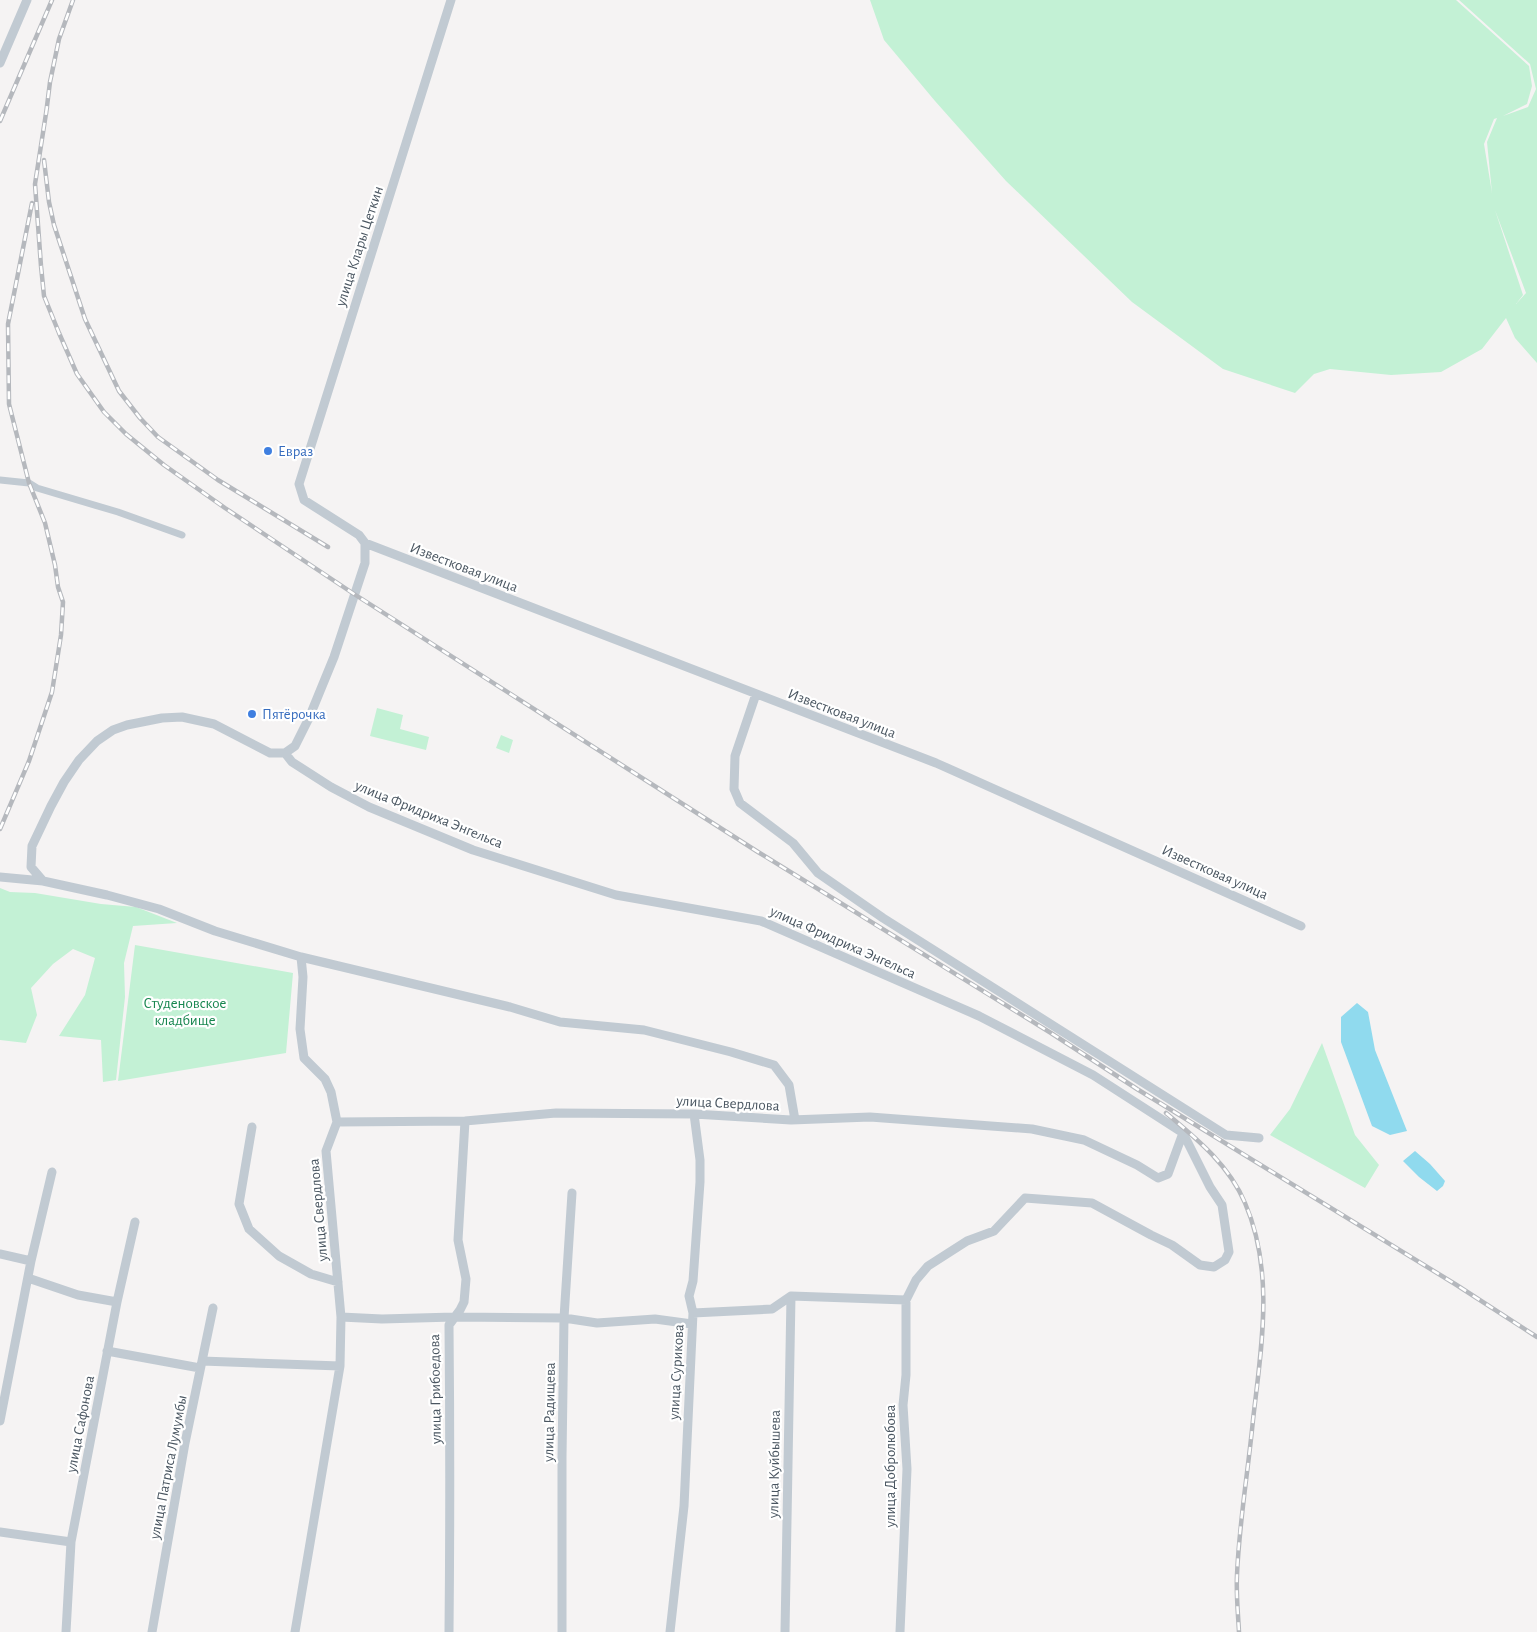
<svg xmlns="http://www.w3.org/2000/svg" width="1537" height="1632" font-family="'Alegreya Sans',sans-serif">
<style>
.green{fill:#c3f1d5;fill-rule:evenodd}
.water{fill:#90daee}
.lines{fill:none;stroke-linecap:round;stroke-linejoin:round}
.pedestrian{stroke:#c1cad2;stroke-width:7}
.minor{stroke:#c1cad2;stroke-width:9}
.rail-casing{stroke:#b5b8bd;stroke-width:4.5}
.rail{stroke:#fff;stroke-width:2.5;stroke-dasharray:8;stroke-linecap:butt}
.shop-dot{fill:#3f7fe0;stroke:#fff;stroke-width:2}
.labels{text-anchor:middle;stroke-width:4.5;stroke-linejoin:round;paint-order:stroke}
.street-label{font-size:15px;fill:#4a5661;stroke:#fff}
.shop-label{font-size:15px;fill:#366cbe;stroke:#fff;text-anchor:start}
.park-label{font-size:15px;fill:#17864f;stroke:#fff}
</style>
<rect width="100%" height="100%" fill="#f5f3f3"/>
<path class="green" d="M 870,0 L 1456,0 L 1529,66 L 1532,86 L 1527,104 L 1503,116 L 1528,107 L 1536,89 L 1530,64 L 1459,0 L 1537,0 L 1537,363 L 1515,338 L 1506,318 L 1482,349 L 1441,372 L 1391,375 L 1330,369 L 1314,374 L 1295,393 L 1223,369 L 1132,302 L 1006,181 L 935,101 L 884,40 ZM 1497,118 L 1487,142 L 1492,193 L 1484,144 L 1494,119 ZM 1495,210 L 1526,293 L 1516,304 L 1523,295 Z
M 377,708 L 403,715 L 400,729 L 429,737 L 426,750 L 370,736 Z
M 501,735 L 513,740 L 509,753 L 496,748 Z
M 0,888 L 10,892 L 35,893 L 101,904 L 136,907 L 177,923 L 133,926 L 124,963 L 125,997 L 116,1080 L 103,1082 L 101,1040 L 59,1036 L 85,995 L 95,958 L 73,949 L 53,964 L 31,988 L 37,1015 L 26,1043 L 0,1040 Z
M 135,945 L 293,973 L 286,1053 L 118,1081 Z
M 1322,1043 L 1355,1135 L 1379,1165 L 1365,1188 L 1270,1135 L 1290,1109 Z"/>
<path class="water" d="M 1357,1003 L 1368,1012 L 1375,1050 L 1407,1131 L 1390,1135 L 1372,1126 L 1341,1042 L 1341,1017 Z
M 1415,1151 L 1430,1164 L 1445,1181 L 1443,1186 L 1437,1191 L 1419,1177 L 1403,1161 Z"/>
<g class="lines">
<path class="pedestrian" d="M 0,480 L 29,483 L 37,488 L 118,512 L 182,535"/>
<path class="minor" d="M 0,63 L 27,0
M 365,543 L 936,763 L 1301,926
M 756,694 L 735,756 L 734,789 L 740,803 L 793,843 L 818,873 L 883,918 L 1226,1135 L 1259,1138
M 285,753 L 292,762 L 331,787 L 369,807 L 473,850 L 616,895 L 761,921 L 979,1016 L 1093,1075 L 1183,1133 L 1168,1174 L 1158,1178 L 1137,1165 L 1084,1140 L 1032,1129 L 870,1117 L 791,1120 L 694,1114 L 556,1113 L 465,1121 L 337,1122
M 0,877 L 43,881
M 301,957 L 510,1007 L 560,1022 L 644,1030 L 731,1052 L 774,1065 L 789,1085 L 795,1120
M 337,1122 L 331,1092 L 325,1079 L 304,1058 L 300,1029 L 303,977 L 301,957 L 215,931 L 159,909 L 107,895 L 43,881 L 31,867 L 32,846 L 51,806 L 64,782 L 79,760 L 97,741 L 113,730 L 127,725 L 162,718 L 182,717 L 214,724 L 270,753 L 285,753 L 295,746 L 309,718 L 334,657 L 365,563 L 365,543 L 359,535 L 304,500 L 299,484 L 451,0
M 252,1127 L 239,1204 L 249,1229 L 279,1256 L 311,1274 L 338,1282
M 0,1254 L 31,1261
M 28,1278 L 78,1295 L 117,1302
M 693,1313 L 772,1309 L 791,1296 L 906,1300
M 341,1317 L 382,1319 L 454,1317 L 564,1318 L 597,1323 L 655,1319 L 692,1324
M 107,1351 L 200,1368
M 202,1361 L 340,1366
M 0,1421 L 31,1261 L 52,1172
M 0,1532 L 71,1542
M 66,1632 L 71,1542 L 117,1302 L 135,1222
M 152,1632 L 185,1443 L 213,1308
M 295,1632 L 340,1366 L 341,1317 L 326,1151 L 337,1122
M 449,1632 C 450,1530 450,1427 449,1325 L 460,1310 L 464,1302 L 466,1279 L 458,1240 L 465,1121
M 562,1632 L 562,1457 L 564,1318 L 572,1193
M 670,1632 L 684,1506 L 693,1313 L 689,1296 L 693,1281 L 700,1182 L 700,1160 L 694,1114
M 785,1632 L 791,1296
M 900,1632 L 907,1469 L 903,1405 L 906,1375 L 906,1300 L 916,1280 L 928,1266 L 967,1241 L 994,1231 L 1025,1198 L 1092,1203 L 1151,1235 L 1172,1245 L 1200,1265 L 1214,1267 L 1225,1260 L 1229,1252 L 1222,1205 L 1210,1187 L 1183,1133"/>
<defs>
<path id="rail" d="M 47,107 L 35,184 L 41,266 L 44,296 L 59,333 L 77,374 L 104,412 L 126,434 L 164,465 L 225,508 L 354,594 L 758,852 L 1051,1033 L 1137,1089 L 1455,1284 L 1537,1337
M 46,114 L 50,82 L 59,39 L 73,0
M 0,121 L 52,0
M 44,160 L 49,202 L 54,225 L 85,319 L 119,391 L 140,418 L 158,437 L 218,480 L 328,547
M 0,829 L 29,761 L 52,692 L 61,635 L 63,602 L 58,587 L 55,565 L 45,523 L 29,483 L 9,404 L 8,324 L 32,203
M 1166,1113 C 1197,1139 1229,1165 1245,1203 C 1275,1272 1261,1349 1253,1420 C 1248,1472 1239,1524 1237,1575 C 1236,1594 1238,1613 1239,1632"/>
</defs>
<use href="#rail" class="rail-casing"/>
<use href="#rail" class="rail"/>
</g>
<g class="shop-dot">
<circle cx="268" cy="451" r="5"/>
<circle cx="252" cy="714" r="5"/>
</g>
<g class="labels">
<g class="street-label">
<text transform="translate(359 246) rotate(-72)" y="5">улица Клары Цеткин</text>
<text transform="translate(464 567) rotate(21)" y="5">Известковая улица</text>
<text transform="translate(842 713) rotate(21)" y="5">Известковая улица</text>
<text transform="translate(429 814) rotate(22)" y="5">улица Фридриха Энгельса</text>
<text transform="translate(1215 872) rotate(24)" y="5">Известковая улица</text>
<text transform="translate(843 942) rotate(24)" y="5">улица Фридриха Энгельса</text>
<text transform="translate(728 1103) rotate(3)" y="5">улица Свердлова</text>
<text transform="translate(318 1210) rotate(-95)" y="5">улица Свердлова</text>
<text transform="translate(676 1372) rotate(-87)" y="5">улица Сурикова</text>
<text transform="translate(435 1389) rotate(-91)" y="5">улица Грибоедова</text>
<text transform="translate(549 1412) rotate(-89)" y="5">улица Радищева</text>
<text transform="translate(80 1424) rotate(-79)" y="5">улица Сафонова</text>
<text transform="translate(774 1464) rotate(-89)" y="5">улица Куйбышева</text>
<text transform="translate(890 1466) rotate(-90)" y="5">улица Добролюбова</text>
<text transform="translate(168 1467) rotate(-79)" y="5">улица Патриса Лумумбы</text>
</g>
<g class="shop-label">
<text x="278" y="456">Евраз</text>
<text x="262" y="719">Пятёрочка</text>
</g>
<g class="park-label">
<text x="185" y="1008">Студеновское<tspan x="185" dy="17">кладбище</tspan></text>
</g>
</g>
</svg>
